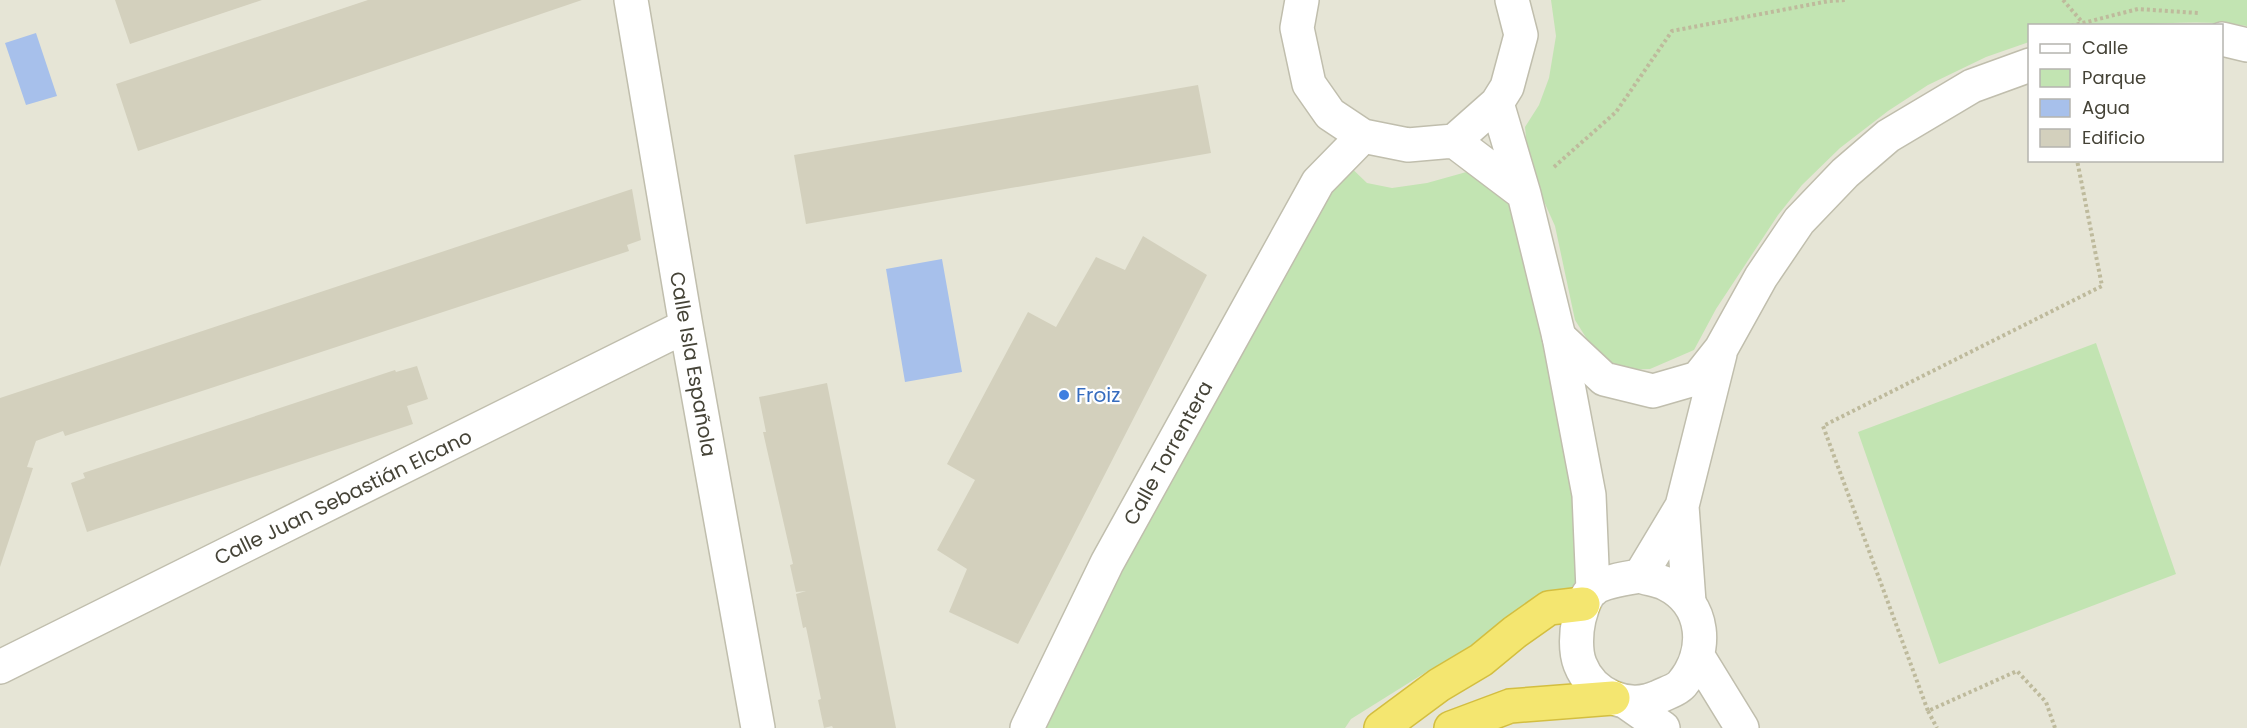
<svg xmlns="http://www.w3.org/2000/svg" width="2247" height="728" font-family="Poppins,sans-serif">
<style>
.residential{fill:#e6e5d6;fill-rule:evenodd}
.green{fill:#c2e4b2}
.water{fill:#a7c0eb}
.building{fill:#d3d0bd}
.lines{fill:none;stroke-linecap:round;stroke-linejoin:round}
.minor-casing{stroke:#c0bead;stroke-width:36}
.tertiary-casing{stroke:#c0bead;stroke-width:36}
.motorway-casing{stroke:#d3be40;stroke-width:36}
.path{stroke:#beba9c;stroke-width:4;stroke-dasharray:3 3;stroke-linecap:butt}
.minor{stroke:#fff;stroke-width:33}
.tertiary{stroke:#fff;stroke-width:33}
.motorway{stroke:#f4e670;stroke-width:33}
.shop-dot{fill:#3f7fe0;stroke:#fff;stroke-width:2}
.labels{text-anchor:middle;stroke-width:4.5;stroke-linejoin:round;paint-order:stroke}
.street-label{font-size:20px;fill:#454337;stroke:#fff}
.shop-label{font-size:20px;fill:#366cbe;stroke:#fff;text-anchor:start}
</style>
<rect width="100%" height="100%" fill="#f2f2e7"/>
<path class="residential" d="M 0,0 L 2247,0 L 2247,728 L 0,728 ZM 2030,26 L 2222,26 L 2222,160 L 2030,160 Z"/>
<path class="green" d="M 1551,0 L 2247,0 L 2247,26 C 2208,20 2171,23 2132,25 C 2098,28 2063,26 2030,26 L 2029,42 L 1986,57 L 1928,85 L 1888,111 L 1840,148 L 1802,185 L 1778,215 L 1716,309 L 1694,350 L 1650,369 L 1622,370 L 1595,352 L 1575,320 L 1555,226 L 1529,168 L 1525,127 L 1539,105 L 1549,78 L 1556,36 Z
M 1341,158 L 1367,183 L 1392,188 L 1427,183 L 1470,171 L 1524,194 L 1593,590 L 1515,632 L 1431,669 L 1351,719 L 1345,728 L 1015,728 Z
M 2096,343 L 2176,574 L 1939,664 L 1858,432 Z"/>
<path class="water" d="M 36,33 L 57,96 L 26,105 L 5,43 Z
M 942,259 L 962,372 L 905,382 L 886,269 Z"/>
<path class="building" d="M 115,0 L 262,0 L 130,44 Z
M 368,0 L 582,0 L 138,151 L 116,84 Z
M 1198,85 L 1211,153 L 806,224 L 794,155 Z
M 632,189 L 641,240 L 627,245 L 629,251 L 65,436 L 63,431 L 36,441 L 27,467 L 33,468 L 0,567 L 0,398 Z
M 1143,236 L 1207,275 L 1018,644 L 949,612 L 967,569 L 937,550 L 975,480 L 947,464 L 1028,312 L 1056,327 L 1096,257 L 1125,270 Z
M 417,366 L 428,399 L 407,406 L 413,424 L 87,532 L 71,483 L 85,478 L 83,473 L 395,370 L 396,372 Z
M 827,383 L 896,728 L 833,728 L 832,726 L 824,728 L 818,700 L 821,699 L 806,627 L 803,628 L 796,594 L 806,591 L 796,592 L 790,565 L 793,564 L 763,432 L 766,432 L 759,397 Z"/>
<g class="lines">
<defs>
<path id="minor" d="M 631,0 L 686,326 L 758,728
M 2222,39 L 2247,45
M 1559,337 L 1604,379 L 1653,391 L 1698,378 L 1721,349 L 1761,277 L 1799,221 L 1845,173 L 1888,136 L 1972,86 L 2030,65
M 1640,576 L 1682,506
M 1689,602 L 1682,506 L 1720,354
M 0,667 L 686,326
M 1027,728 L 1107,563 L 1318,182 L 1363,136"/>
<path id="tertiary" d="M 1302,0 L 1297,28 L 1309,84 L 1330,114 L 1363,136 L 1408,145 L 1454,141 L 1497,103 L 1507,87 L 1521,35 L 1512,0
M 1497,103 L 1524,194 L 1559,337 L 1589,495 L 1593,590
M 1454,141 L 1524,194
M 1640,576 C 1648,579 1658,580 1666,584 C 1706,604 1709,652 1682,684 C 1677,690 1666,693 1658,697 C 1628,711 1592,695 1580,664 C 1575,651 1576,632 1579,619 C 1582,609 1584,598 1592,590 C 1601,582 1628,578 1640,576 Z
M 1699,658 L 1742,728
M 1626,702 L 1663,728"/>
<path id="motorway" d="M 1381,728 L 1439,685 L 1481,660 L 1515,632 L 1549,608 L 1583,604
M 1451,728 L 1510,706 L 1613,698"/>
</defs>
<use href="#minor" class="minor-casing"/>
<use href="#tertiary" class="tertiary-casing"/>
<use href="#motorway" class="motorway-casing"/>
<path class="path" d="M 2063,0 L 2083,23
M 2071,26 L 2138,9 L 2198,13
M 1554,167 L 1616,112 L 1672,31 L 1829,1 L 1846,0
M 1928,711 L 1937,728
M 2055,728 L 2046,702 L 2017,671 L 1928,711 L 1823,426 L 2102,286 L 2077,160"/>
<use href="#minor" class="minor"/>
<use href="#tertiary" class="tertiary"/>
<use href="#motorway" class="motorway"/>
</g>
<circle class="shop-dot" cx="1064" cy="395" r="6"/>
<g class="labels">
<g class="street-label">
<text transform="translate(693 364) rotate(80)" y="7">Calle Isla Española</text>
<text transform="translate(1168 453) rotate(-61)" y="7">Calle Torrentera</text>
<text transform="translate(343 497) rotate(-26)" y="7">Calle Juan Sebastián Elcano</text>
</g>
<g class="shop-label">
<text x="1076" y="402">Froiz</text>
</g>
</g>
<rect x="2028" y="24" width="195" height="138" fill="#ffffff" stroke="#b5b4af" stroke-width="1.5"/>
<rect x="2040" y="44" width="30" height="9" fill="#ffffff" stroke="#b5b4af" stroke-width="1.5"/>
<text x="2082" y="54" font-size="18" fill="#454337">Calle</text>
<rect x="2040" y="69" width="30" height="18" fill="#c2e4b2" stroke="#b5b4af" stroke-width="1.5"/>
<text x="2082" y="84" font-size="18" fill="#454337">Parque</text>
<rect x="2040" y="99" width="30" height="18" fill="#a7c0eb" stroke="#b5b4af" stroke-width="1.5"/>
<text x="2082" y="114" font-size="18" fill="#454337">Agua</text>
<rect x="2040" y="129" width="30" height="18" fill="#d3d0bd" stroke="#b5b4af" stroke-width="1.5"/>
<text x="2082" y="144" font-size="18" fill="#454337">Edificio</text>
</svg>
